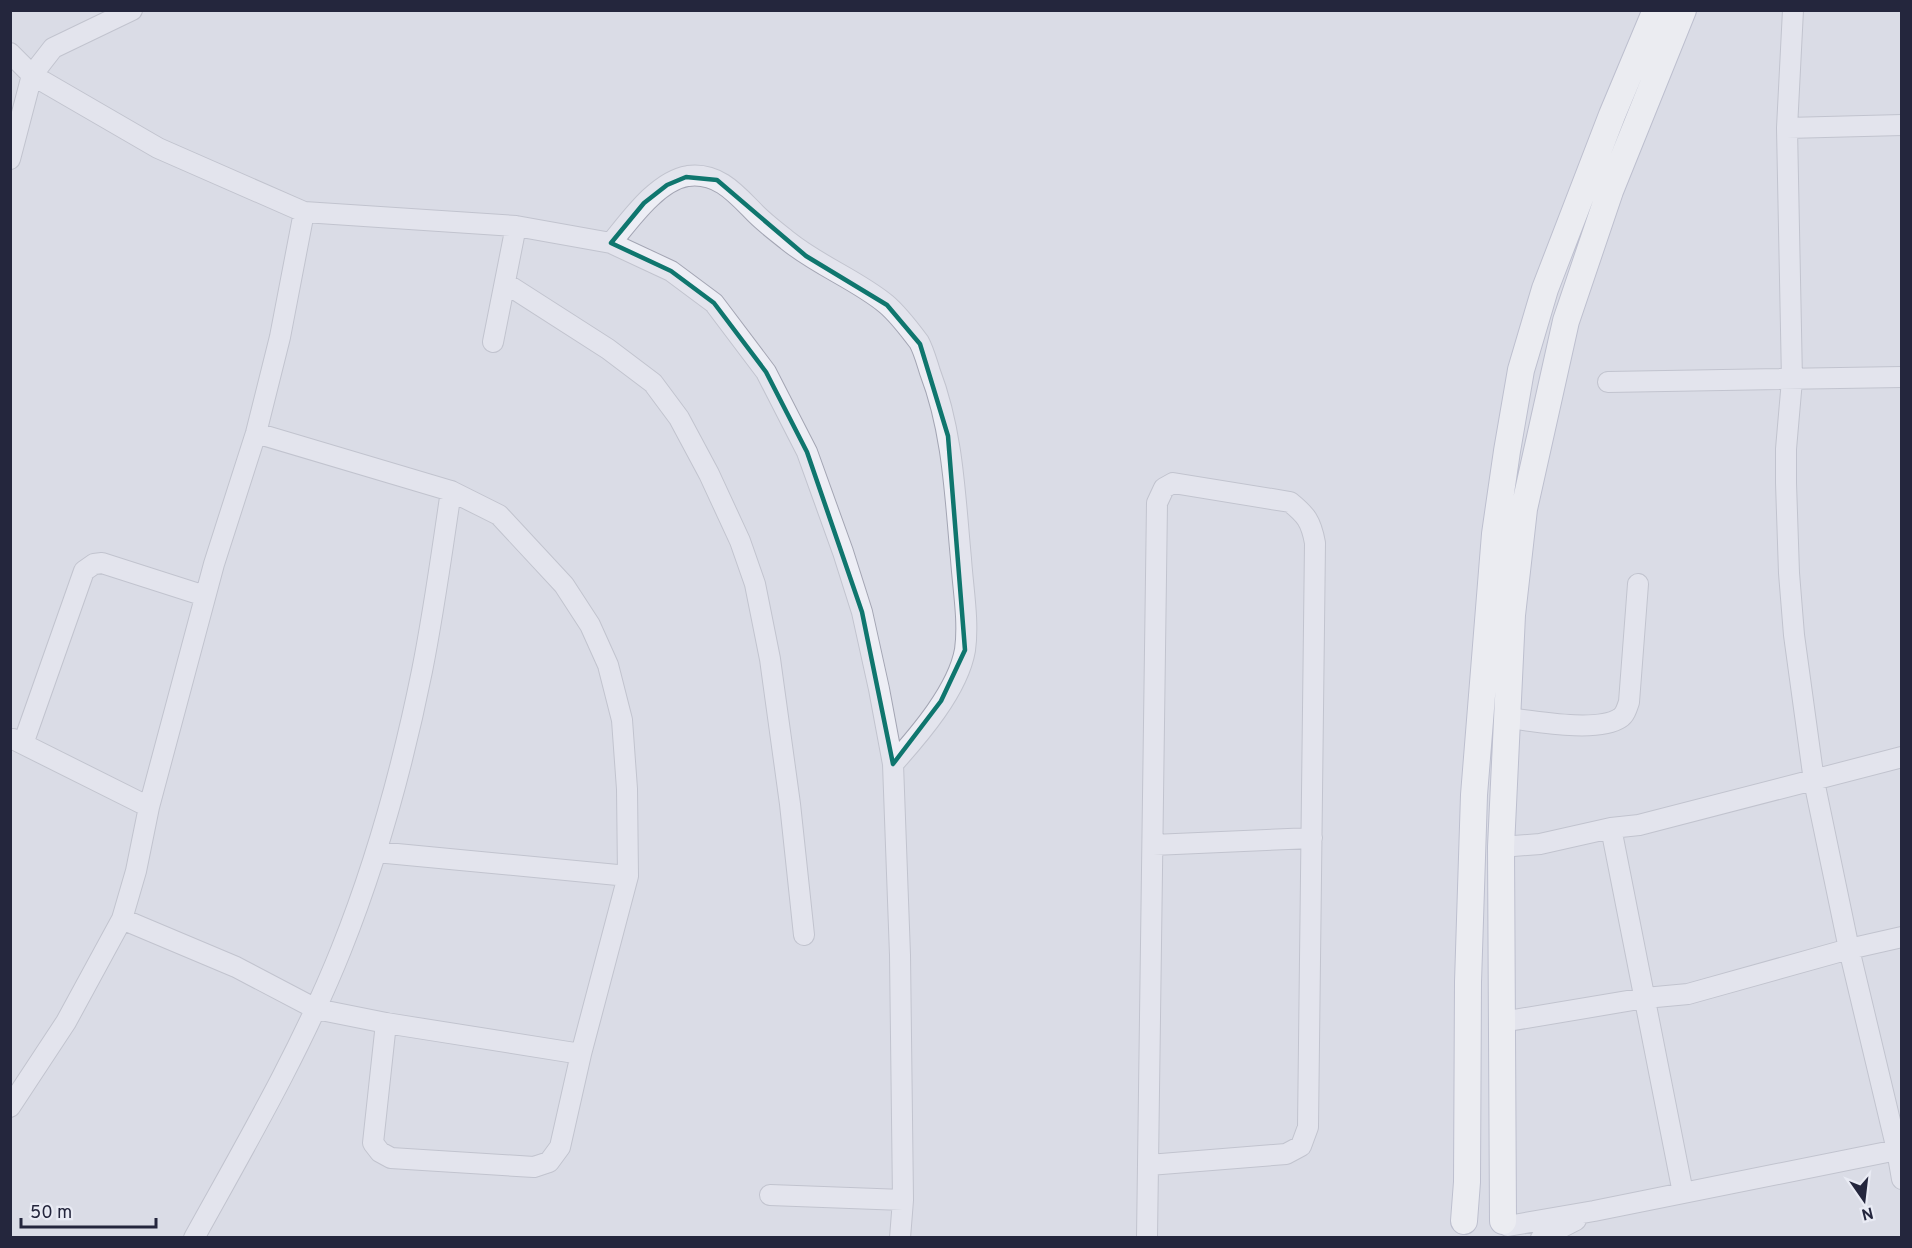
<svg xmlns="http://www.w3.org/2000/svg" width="1912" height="1248" font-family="Overpass,sans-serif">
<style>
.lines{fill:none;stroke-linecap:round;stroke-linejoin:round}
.minor-casing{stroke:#a3a5b3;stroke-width:22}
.major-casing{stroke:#999cb3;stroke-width:28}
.minor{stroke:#edeef5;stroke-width:20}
.major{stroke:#fff;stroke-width:26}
.marked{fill:none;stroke:#0f766e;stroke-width:4.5;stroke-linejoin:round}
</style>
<rect width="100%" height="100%" fill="#dadce6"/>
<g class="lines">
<defs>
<path id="minor" d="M 1793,10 L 1787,128 L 1792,380 L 1786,449 L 1786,483 L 1789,573 L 1794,635 L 1814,781 L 1849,949 L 1897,1150 L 1902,1179
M 10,53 L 32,75 L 158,148 L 304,212 L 516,226 L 611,243 L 671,271 L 714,303 L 766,372 L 807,452 L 843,552 L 862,612 L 879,689 L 893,764 L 900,955 L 903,1200 L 900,1238
M 1787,128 L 1902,125
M 10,159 L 32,75 L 53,48 L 132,10
M 611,243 C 630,220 657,181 688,176 C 719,172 737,195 756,214 C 766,224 777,232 788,241 C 819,266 857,280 886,304 C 898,314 910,330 919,342 C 924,351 927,363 930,372 C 953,432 955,496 961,559 C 963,589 969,621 965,650 C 958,690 919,735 893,764
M 505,283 L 608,349 L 653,383 L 679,418 L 709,474 L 740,541 L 755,584 L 770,659 L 790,804 L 804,935
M 493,342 L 516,226
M 1608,382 L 1902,377
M 1508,718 C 1533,721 1598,733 1620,718 C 1625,715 1627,708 1629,702 L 1638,584
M 13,739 L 149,807
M 23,744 L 84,571 L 94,564 L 102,563 L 205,596
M 1611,828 L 1683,1193
M 1153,845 L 1312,838
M 1501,847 L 1540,844 L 1611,828 L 1639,825 L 1902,757
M 376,852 L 628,876
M 122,919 L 236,967 L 316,1009 L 386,1023 L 581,1054 L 628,876 L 627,789 L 622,720 L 608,665 L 590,625 L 564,585 L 499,515 L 451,491 L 256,433
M 1502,1022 L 1645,998 L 1688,994 L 1849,949 L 1902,937
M 386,1023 L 373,1143 L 380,1152 L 391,1158 L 534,1167 L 549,1162 L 560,1147 L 581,1054
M 10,1107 L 66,1022 L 122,919 L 136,871 L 149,807 L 214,564 L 256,433 L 280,337 L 304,212
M 770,1195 L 903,1200
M 1508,1226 L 1594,1211 L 1902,1149
M 194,1238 C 246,1144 301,1050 341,950 C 377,860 403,765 422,671 C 434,611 442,551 451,491
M 1147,1238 C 1152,993 1152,748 1157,503 L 1164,488 L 1173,483 L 1290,502 C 1306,515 1311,521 1315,543 L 1308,1127 L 1301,1146 L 1286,1154 L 1149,1165
M 1541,1238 L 1576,1220"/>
<path id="major" d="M 1464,1221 L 1467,1182 L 1468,982 L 1474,795 L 1495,534 L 1507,451 L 1521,370 L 1545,289 L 1612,115 L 1656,10
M 1503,1221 L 1501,847 L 1512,615 L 1524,509 L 1566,321 L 1610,191 L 1683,10"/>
</defs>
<use href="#minor" class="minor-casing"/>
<use href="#major" class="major-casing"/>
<use href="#minor" class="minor"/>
<use href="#major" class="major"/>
</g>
<path d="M0 0H1912V1248H0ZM 686,177 L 717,180 L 806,256 L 887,305 L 920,344 L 948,436 L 965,650 L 941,701 L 893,764 L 862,612 L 807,452 L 766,372 L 714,303 L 671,271 L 611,243 L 644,203 L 667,185 Z" fill="#dadce6" fill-opacity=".55" fill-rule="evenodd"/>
<path class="marked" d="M 686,177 L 717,180 L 806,256 L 887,305 L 920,344 L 948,436 L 965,650 L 941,701 L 893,764 L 862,612 L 807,452 L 766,372 L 714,303 L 671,271 L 611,243 L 644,203 L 667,185 Z"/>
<rect width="1912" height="1248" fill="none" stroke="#24263d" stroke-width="24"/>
<g transform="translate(1864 1200) rotate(166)" stroke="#e9ebf4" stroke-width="4.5" paint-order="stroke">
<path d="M0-4.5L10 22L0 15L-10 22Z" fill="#24263d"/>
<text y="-9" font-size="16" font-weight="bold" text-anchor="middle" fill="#24263d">N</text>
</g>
<path d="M21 1218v9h135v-9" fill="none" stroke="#24263d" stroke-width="3"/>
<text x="30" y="1218" font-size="18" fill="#24263d" stroke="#e9ebf4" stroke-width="4.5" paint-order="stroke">50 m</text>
</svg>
